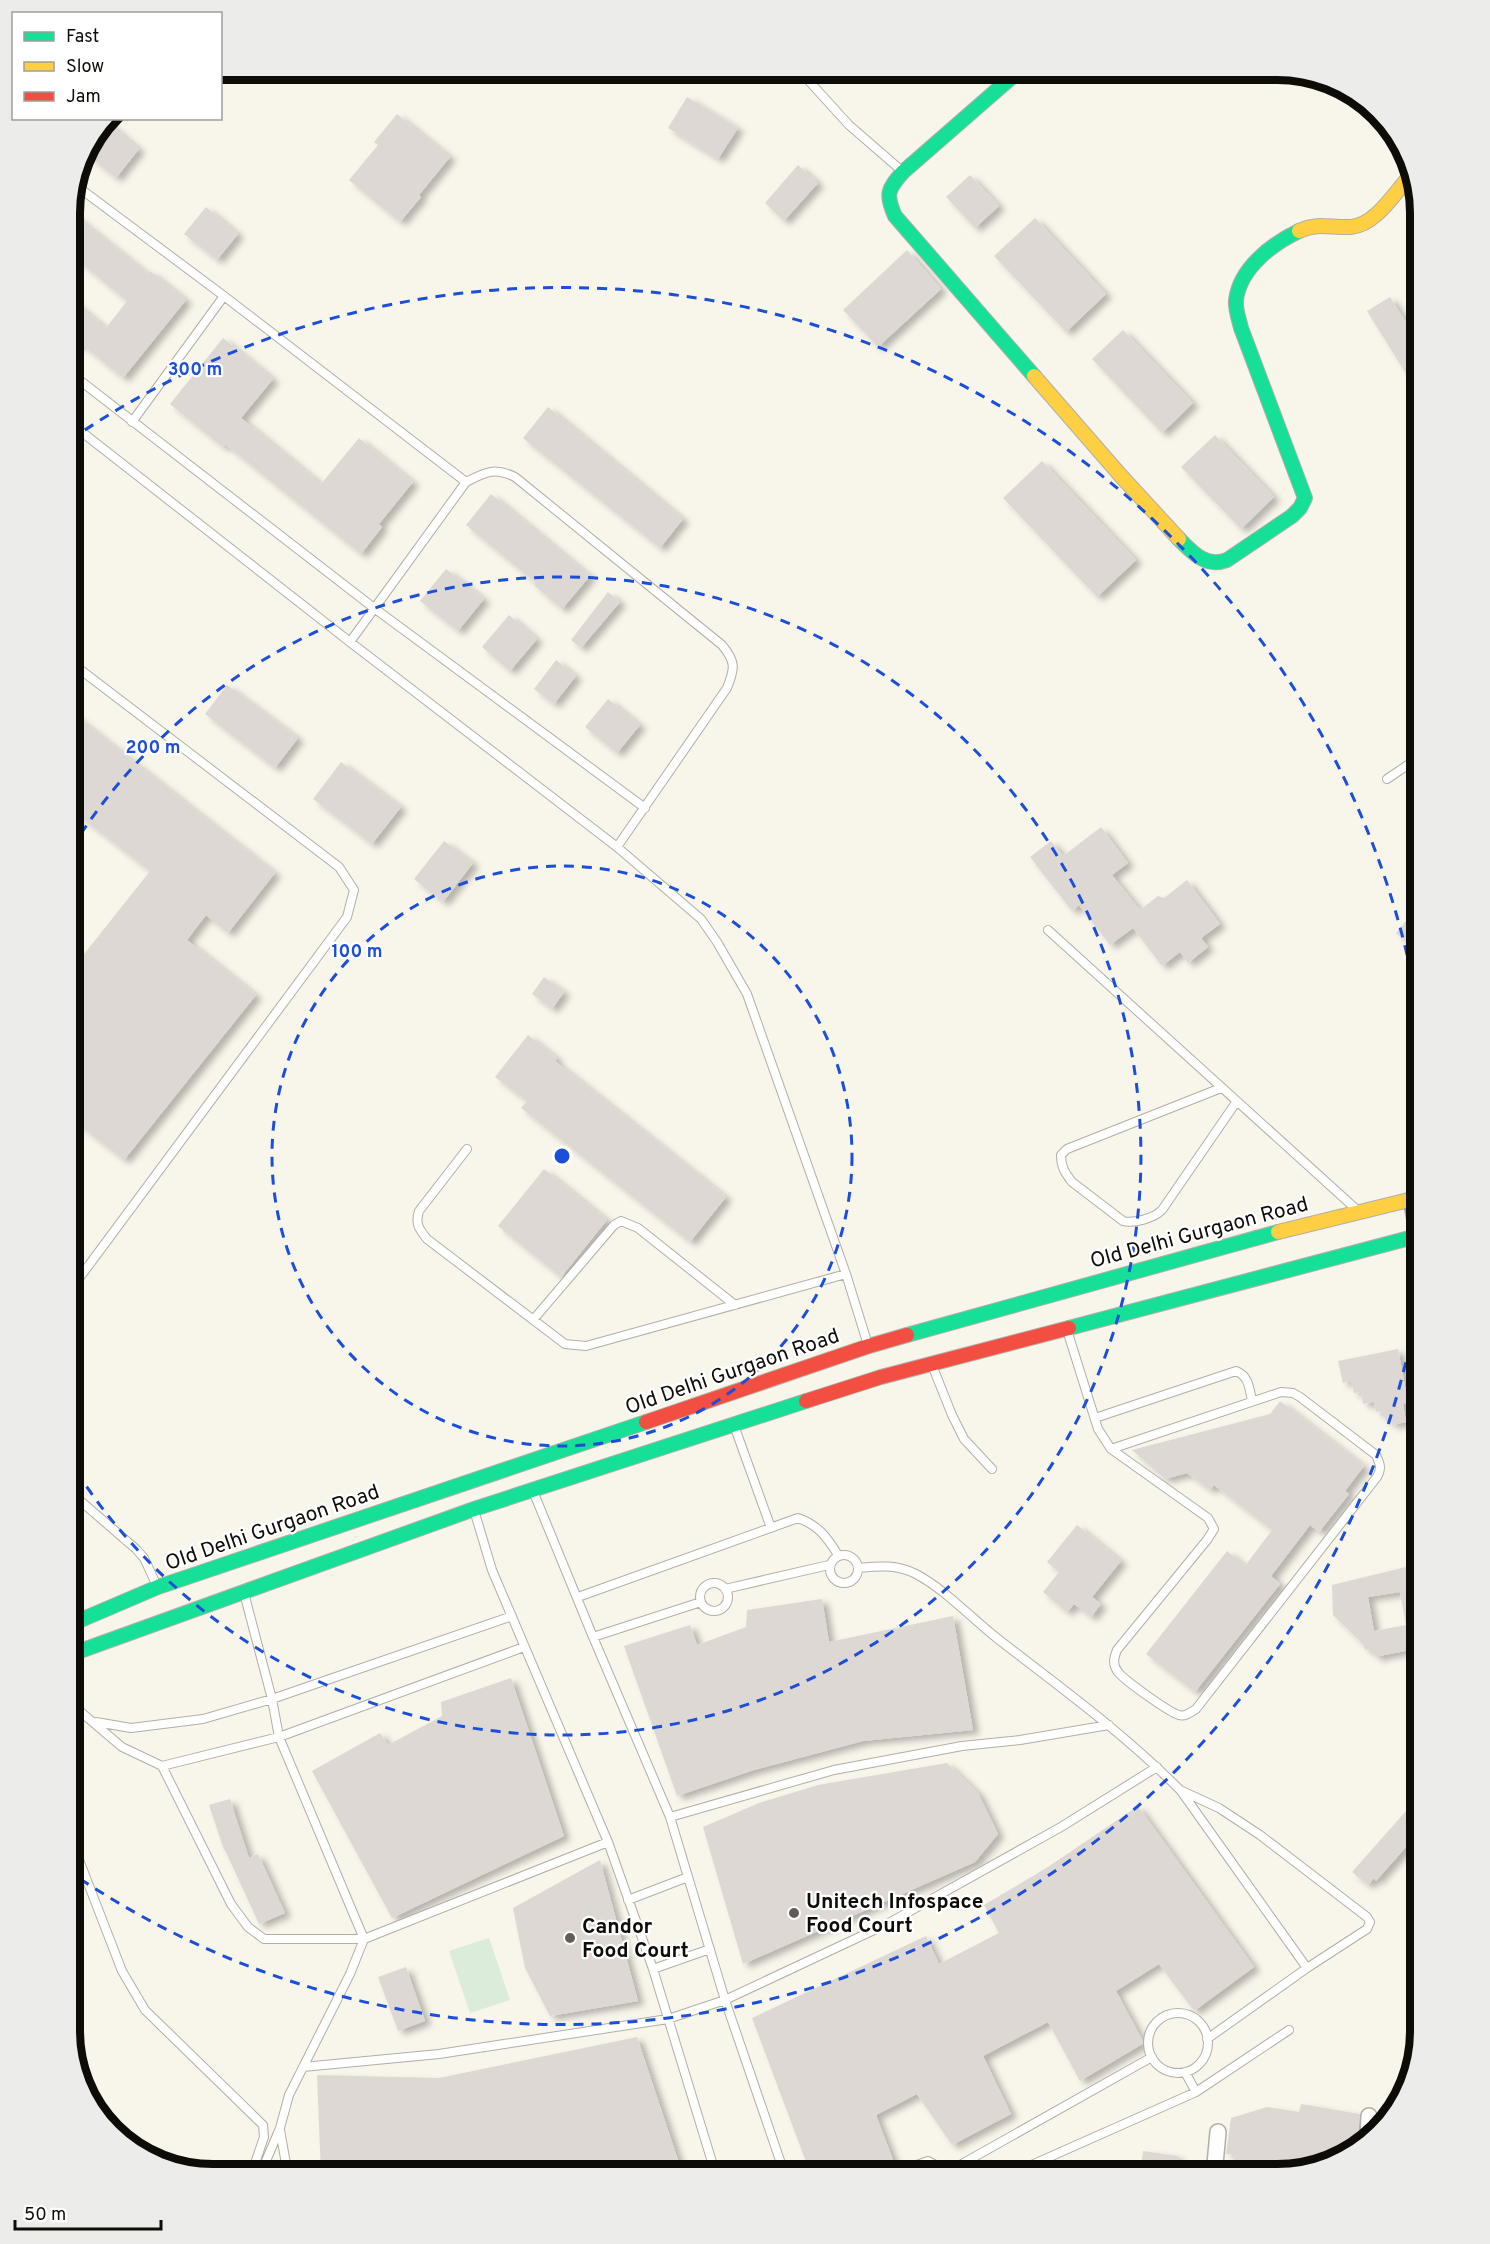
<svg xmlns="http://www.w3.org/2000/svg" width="1490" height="2244" font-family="Overpass,sans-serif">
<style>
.green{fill:#dbecda}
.building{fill:#ded8d5;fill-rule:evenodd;filter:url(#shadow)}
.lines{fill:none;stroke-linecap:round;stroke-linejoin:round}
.lane-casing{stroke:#b1afa7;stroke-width:10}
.street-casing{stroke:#b1afa7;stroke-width:18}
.fast-casing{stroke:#b1afa7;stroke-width:16}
.slow-casing{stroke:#b1afa7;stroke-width:16}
.jam-casing{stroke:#b1afa7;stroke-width:16}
.lane{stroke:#fefefc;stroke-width:8}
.street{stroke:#fefefc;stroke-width:15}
.fast{stroke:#16e098;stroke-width:14}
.slow{stroke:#ffcf43;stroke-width:14}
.jam{stroke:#f24e42;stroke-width:14}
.ring{fill:none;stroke:#1d4ed8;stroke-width:3;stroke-dasharray:10 8}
.poi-dot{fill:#605e57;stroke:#fff;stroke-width:2}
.labels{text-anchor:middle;stroke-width:4.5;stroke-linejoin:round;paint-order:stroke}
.street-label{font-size:21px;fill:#0e0c07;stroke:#fff}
.poi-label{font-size:21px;font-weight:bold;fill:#0e0c07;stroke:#fff;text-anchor:start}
.rim{fill:none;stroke:#0e0c07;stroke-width:8}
.centre{fill:#1d4ed8;stroke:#fff;stroke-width:3}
.ring-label{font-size:18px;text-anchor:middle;font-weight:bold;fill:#1d4ed8;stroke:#fff;stroke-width:4.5;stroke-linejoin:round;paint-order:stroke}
</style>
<defs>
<filter id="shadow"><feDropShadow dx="6" dy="4" stdDeviation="3" flood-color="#0004"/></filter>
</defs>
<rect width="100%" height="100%" fill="#f8f5eb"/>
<path class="green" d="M 489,1938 L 510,2000 L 470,2013 L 449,1951 Z"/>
<path class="building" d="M 687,97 L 738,128 L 718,159 L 668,128 Z
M 397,114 L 450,157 L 419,195 L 421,197 L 400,222 L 349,180 L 378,145 L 374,142 Z
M 105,120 L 139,149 L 116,178 L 84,152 Z
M 798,165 L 818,183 L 784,221 L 765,203 Z
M 970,175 L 999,206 L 975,228 L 946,197 Z
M 206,207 L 238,234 L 217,260 L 184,234 Z
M 69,211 L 148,274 L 150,271 L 186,300 L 123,378 L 79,342 L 69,354 L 69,298 L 106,328 L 127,301 L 69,253 Z
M 1035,218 L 1106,294 L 1066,332 L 994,256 Z
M 907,250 L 941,289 L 878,347 L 843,310 Z
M 1390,297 L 1421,346 L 1421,373 L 1410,380 L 1367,311 Z
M 1123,330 L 1193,403 L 1162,433 L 1092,359 Z
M 223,338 L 273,379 L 241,418 L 321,484 L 359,438 L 413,482 L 379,524 L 382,527 L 361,554 L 225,444 L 223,447 L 170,404 Z
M 548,407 L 683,519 L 660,548 L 523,438 Z
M 1215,435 L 1274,497 L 1241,529 L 1181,467 Z
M 1042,461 L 1136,560 L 1097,597 L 1003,498 Z
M 491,494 L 590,576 L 562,609 L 534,585 L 536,583 L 466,525 Z
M 446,569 L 484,599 L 458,631 L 420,601 Z
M 608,592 L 620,602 L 581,648 L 571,640 Z
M 509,615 L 537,639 L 510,671 L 482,647 Z
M 556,660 L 576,676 L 554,704 L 534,689 Z
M 227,685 L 298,738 L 275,768 L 205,714 Z
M 608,699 L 640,725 L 617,753 L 585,727 Z
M 69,711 L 275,873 L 228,933 L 206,915 L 187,940 L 256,995 L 124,1160 L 69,1117 L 69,973 L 150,871 L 69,808 Z
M 341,762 L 401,807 L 372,844 L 313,799 Z
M 1101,827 L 1128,863 L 1112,875 L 1140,910 L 1158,896 L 1164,898 L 1187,880 L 1220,924 L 1201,938 L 1208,947 L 1188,963 L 1180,952 L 1162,966 L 1133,928 L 1110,945 L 1079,905 L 1072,911 L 1030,857 L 1051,841 L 1063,856 Z
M 444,841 L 473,863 L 443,902 L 414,879 Z
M 1421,903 L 1421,954 L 1396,933 Z
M 544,977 L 564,992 L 552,1009 L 532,994 Z
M 528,1035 L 557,1058 L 555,1061 L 726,1197 L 690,1242 L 521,1108 L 527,1101 L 495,1077 Z
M 544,1169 L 607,1220 L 561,1277 L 498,1226 Z
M 1398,1349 L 1408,1402 L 1403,1404 L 1406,1422 L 1392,1425 L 1391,1420 L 1386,1421 L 1384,1416 L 1381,1416 L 1380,1411 L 1376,1412 L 1374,1402 L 1363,1404 L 1361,1392 L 1354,1393 L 1351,1381 L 1343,1383 L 1338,1361 Z
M 1280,1401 L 1364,1466 L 1345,1491 L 1349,1494 L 1319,1532 L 1310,1525 L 1271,1576 L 1280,1584 L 1195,1692 L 1146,1654 L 1227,1551 L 1245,1566 L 1272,1530 L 1214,1485 L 1210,1490 L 1187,1473 L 1165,1479 L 1132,1450 L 1270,1414 Z
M 1077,1525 L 1121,1561 L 1092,1597 L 1101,1604 L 1091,1617 L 1074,1604 L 1067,1612 L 1043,1592 L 1059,1572 L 1047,1562 Z
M 1418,1564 L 1421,1582 L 1421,1664 L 1413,1664 L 1410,1650 L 1379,1656 L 1379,1659 L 1369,1649 L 1365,1650 L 1364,1645 L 1333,1615 L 1332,1585 ZM 1400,1592 L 1406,1625 L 1374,1631 L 1368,1597 Z
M 822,1599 L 829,1642 L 953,1616 L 973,1730 L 863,1741 L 754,1770 L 677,1796 L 624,1646 L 690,1625 L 697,1645 L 746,1627 L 747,1610 Z
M 511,1678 L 564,1836 L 392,1918 L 312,1771 L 380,1733 L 388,1745 L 442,1716 L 441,1702 Z
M 947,1763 L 978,1793 L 998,1834 L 975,1862 L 743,1964 L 703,1827 L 759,1803 L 818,1785 Z
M 1421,1794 L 1421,1830 L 1376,1881 L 1374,1878 L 1368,1885 L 1352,1872 Z
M 230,1799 L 249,1858 L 258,1854 L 285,1913 L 259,1924 L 225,1850 L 224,1850 L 209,1805 Z
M 1138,1806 L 1254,1967 L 1194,2011 L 1159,1964 L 1116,1991 L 1144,2043 L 1080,2081 L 1048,2022 L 983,2056 L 1011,2114 L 952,2145 L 917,2094 L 876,2115 L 896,2168 L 878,2175 L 811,2175 L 752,2018 L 926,1936 L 939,1964 L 999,1933 L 984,1905 L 1048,1867 Z
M 600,1860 L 638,2001 L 550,2016 L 525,1968 L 513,1908 Z
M 406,1967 L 425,2021 L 398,2031 L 378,1977 Z
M 637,2037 L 683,2175 L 321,2175 L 317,2075 L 439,2078 Z
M 1301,2104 L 1360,2114 L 1358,2137 L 1361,2144 L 1343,2141 L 1341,2158 L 1278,2175 L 1231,2175 L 1235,2155 L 1226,2154 L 1231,2118 L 1267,2107 L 1299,2112 Z
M 1143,2151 L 1178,2156 L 1175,2175 L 1140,2175 Z"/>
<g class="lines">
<defs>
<path id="lane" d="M 490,69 C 518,75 553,84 579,69
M 798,69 L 849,125 L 902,171
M 74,184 L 224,296 L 466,482
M 69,372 L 374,608 L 645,808
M 69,422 L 350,642 L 617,847 L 701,919 L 717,942 L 747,994 L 846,1274 L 868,1345
M 132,422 L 224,296
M 350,642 L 466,482 C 486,472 494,467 515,477 L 722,645 C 736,662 735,668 727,688 L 617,847
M 1387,779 L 1421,756
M 1048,930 L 1356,1209
M 1221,1088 L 1067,1149 L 1061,1155 C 1061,1167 1065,1173 1072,1182 L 1123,1221 C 1134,1224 1154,1218 1162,1210 L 1237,1101
M 467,1149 L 419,1211 C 415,1224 419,1229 427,1239 L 565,1344 L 586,1346 L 846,1274
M 69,1292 L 347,917 L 354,890 L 339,867 L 69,661
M 533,1320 L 614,1225 L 621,1221 L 638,1228 L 735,1305
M 1067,1330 L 1098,1429 L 1111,1449 L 1208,1518 L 1214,1529 L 1207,1540 L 1117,1650 C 1114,1657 1112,1664 1118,1672 C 1124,1680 1170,1713 1179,1715 C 1185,1717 1191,1712 1196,1709 L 1377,1477 C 1382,1468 1380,1464 1376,1455 L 1300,1397 L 1293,1393 L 1281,1392 L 1111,1449
M 932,1365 L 952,1415 L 964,1439 L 992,1469
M 1095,1418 L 1236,1371 C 1249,1376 1249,1388 1252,1400
M 735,1428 L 771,1528
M 69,1491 L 136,1549 L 144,1558 L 157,1586
M 533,1491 L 593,1637 L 701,1602
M 474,1510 L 492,1570 L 608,1842 L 653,1969 L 716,2175
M830 1569a14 14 0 1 1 28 0a14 14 0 1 1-28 0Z
M 858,1568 C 879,1566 896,1564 916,1574 C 946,1590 971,1618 998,1639 C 1061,1688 1125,1734 1181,1791 L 1307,1968 L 1207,2039
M700 1597a14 14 0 1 1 28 0a14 14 0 1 1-28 0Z
M 725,1589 L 829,1565
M 244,1593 L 272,1699 L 279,1737 L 364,1939 L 350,1974 L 289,2095 L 280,2128 L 260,2175
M 578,1597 L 798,1518 C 818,1525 827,1537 838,1555
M 593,1637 L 670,1817 L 725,2000 L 785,2175
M 69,1698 L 82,1713 L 122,1747 L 162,1766 L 231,1904 L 248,1927 L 264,1939 L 364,1939 L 608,1842
M 96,1722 L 131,1728 L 203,1719 L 272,1699 L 512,1616
M 162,1766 L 279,1737 L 524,1647
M 1182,1791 L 1219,1808 L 1260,1835 L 1367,1917 L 1370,1922 L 1367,1929 L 1307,1968
M 670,1817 L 834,1770 L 962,1746 L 1020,1740 L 1109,1725
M 69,1834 L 122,1971 L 145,2010 L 263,2125 L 264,2137 L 251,2175
M 628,1900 L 688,1877
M 653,1969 L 710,1949
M1148 2043a30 30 0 1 1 60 0a30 30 0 1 1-60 0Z
M 303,2067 L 439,2054 L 668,2019 L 725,2000 L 887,1924 L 1061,1827 L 1157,1767
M 1185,2072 L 1196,2092
M 280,2130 L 288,2175
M 944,2174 L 1152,2057
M 909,2175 L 914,2166 L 928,2161 L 941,2168 L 944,2175
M 1009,2175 L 1196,2092 L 1289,2030"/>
<path id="street" d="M 1368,2137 L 1369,2116
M 1214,2175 L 1218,2132"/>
<path id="fast" d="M 1021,69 L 903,172 C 888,189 885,194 895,216 L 1034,376
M 1179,539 C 1193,553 1206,568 1227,560 L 1292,516 L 1300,508 L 1305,498 L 1241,328 C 1239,319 1235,309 1236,300 C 1240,268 1272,244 1299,231
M 1410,1199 L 1421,1255
M 1069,1328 L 1421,1235
M 907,1335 L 1278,1232
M 69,1625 L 158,1587 L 646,1422
M 69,1655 L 474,1509 L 806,1401"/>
<path id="slow" d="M 1299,231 C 1319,222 1330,228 1351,227 C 1376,225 1395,192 1411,175
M 1034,376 L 1121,476 L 1179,539
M 1278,1232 L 1421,1197"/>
<path id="jam" d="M 806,1401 L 881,1377 L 1069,1328
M 646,1422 L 869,1346 L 907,1335"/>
</defs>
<use href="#lane" class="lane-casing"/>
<use href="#street" class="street-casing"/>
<use href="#fast" class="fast-casing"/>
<use href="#slow" class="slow-casing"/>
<use href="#jam" class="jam-casing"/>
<use href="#lane" class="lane"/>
<use href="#street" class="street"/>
<use href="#fast" class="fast"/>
<use href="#slow" class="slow"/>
<use href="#jam" class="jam"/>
</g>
<g class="ring">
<circle cx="562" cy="1156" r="290"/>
<path d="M71 849A579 579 0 1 1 71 1463"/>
<path d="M1420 1292A869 869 0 0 1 70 1872M70 440A869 869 0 0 1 1420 1020"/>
</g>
<g class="poi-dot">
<circle cx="794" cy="1913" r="6"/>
<circle cx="570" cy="1938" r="6"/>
</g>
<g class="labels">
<g class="street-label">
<text transform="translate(1199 1232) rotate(-15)" y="7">Old Delhi Gurgaon Road</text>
<text transform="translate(732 1371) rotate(-19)" y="7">Old Delhi Gurgaon Road</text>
<text transform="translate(272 1527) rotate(-19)" y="7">Old Delhi Gurgaon Road</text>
</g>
<g class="poi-label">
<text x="806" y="1908">Unitech Infospace<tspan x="806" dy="24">Food Court</tspan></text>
<text x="582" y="1933">Candor<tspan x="582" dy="24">Food Court</tspan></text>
</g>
</g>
<path d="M0 0H1490V2244H0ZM213 80H1277A133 133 0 0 1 1410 213V2031A133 133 0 0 1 1277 2164H213A133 133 0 0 1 80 2031V213A133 133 0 0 1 213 80Z" fill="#ececeb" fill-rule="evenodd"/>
<path class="rim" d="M213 80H1277A133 133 0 0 1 1410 213V2031A133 133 0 0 1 1277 2164H213A133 133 0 0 1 80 2031V213A133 133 0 0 1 213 80Z"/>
<circle cx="562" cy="1156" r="9" class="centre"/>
<g class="ring-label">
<text x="195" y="375">300 m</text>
<text x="153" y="753">200 m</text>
<text x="357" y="957">100 m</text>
</g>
<rect x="12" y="12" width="210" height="108" fill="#ffffff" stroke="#9f9e9c" stroke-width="1.5"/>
<rect x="24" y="32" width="30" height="9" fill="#16e098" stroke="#9f9e9c" stroke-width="1.5"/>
<text x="66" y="42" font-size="18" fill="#0e0c07">Fast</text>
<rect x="24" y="62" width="30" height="9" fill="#ffcf43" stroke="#9f9e9c" stroke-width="1.5"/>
<text x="66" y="72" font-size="18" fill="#0e0c07">Slow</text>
<rect x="24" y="92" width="30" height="9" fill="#f24e42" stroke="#9f9e9c" stroke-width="1.5"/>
<text x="66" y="102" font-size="18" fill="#0e0c07">Jam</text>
<path d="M15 2220v9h146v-9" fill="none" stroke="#0e0c07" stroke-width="3"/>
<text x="24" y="2220" font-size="18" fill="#0e0c07" stroke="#ffffff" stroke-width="4.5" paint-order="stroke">50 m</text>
</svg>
